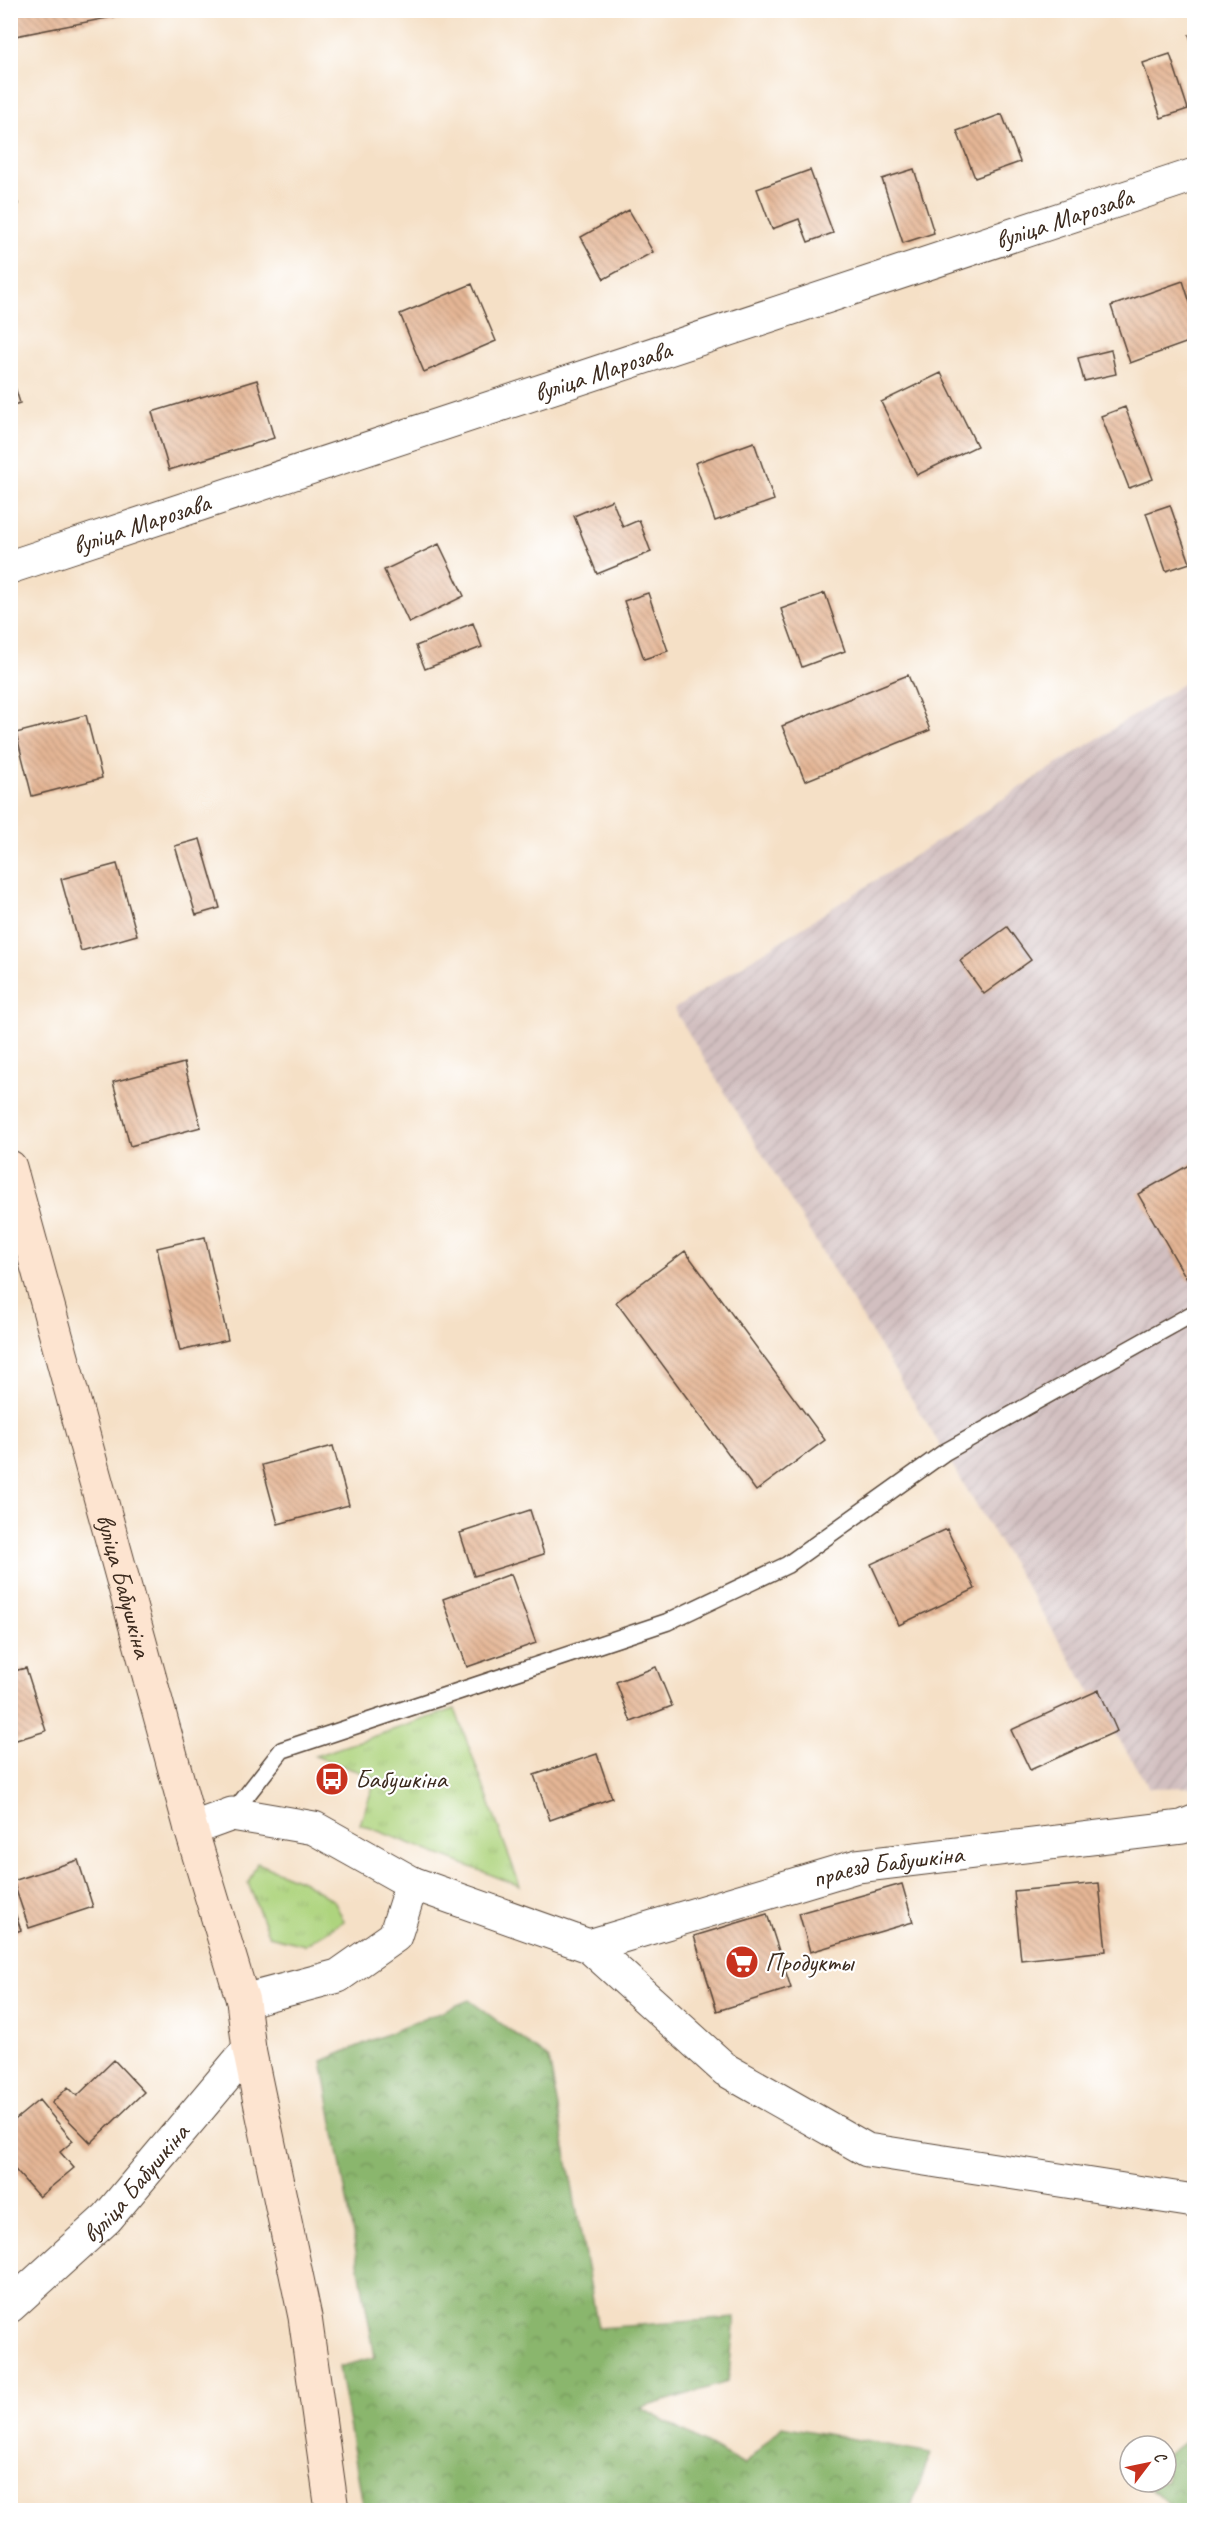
<svg xmlns="http://www.w3.org/2000/svg" width="1205" height="2521" font-family="Caveat,sans-serif">
<style>
.industrial{fill:url(#industrial-furrows)}
.grass{fill:url(#grass-tufts);stroke:#747f4e;stroke-width:1.5}
.forest{fill:url(#forest-crowns);stroke:#627046;stroke-width:1.5}
.building{fill:url(#building-back-hatch)}
.lines{fill:none;stroke-linecap:round;stroke-linejoin:round}
.lane-casing{stroke:#574537;stroke-width:19}
.street-casing{stroke:#574537;stroke-width:35}
.secondary-casing{stroke:#574537;stroke-width:35}
.path{stroke:#574537;stroke-width:4;stroke-dasharray:1.5 4.5;stroke-linecap:butt}
.lane{stroke:#fff;stroke-width:16}
.street{stroke:#fff;stroke-width:33}
.secondary{stroke:#fde4d0;stroke-width:33}
.labels{text-anchor:middle;stroke-width:4.5;stroke-linejoin:round;paint-order:stroke}
.street-label{font-size:26px;fill:#3b2a1e;stroke:#fff}
.poi-label{font-size:26px;fill:#3b2a1e;stroke:#fff;text-anchor:start}
</style>
<defs>
<pattern id="industrial-furrows" width="10" height="10" patternUnits="userSpaceOnUse" patternTransform="scale(1.5)"><rect width="10" height="10" fill="#d2bfc0"/><path d="M-1 1l2-2M0 10L10 0M9 11l2-2" fill="none" stroke="#b5a4a5"/></pattern>
<pattern id="grass-tufts" width="24" height="20" patternUnits="userSpaceOnUse" patternTransform="scale(1.5)"><rect width="24" height="20" fill="#aed47e"/><path d="M3 7l-1-3M5 7V3M7 7l1-3M15 17l-1-3M17 17v-4M19 17l1-3" fill="none" stroke="#97b66c"/></pattern>
<pattern id="forest-crowns" width="20" height="18" patternUnits="userSpaceOnUse" patternTransform="scale(1.5)"><rect width="20" height="18" fill="#8ab66d"/><path d="M2 6a3 3 0 1 1 6 0M12 15a3 3 0 1 1 6 0" fill="none" stroke="#729459"/></pattern>
<pattern id="building-back-hatch" width="6" height="6" patternUnits="userSpaceOnUse" patternTransform="scale(1.5)"><rect width="6" height="6" fill="#e5b695"/><path d="M-1 5l2 2M0 0l6 6M5-1l2 2" fill="none" stroke="#bb9479"/></pattern>
</defs>
<rect width="100%" height="100%" fill="#fff"/>
<filter id="ink" filterUnits="userSpaceOnUse"><feTurbulence type="fractalNoise" baseFrequency=".0167" numOctaves="2"/><feDisplacementMap in="SourceGraphic" scale="12" xChannelSelector="R" yChannelSelector="G"/><feConvolveMatrix kernelMatrix="1 2 1 2 8 2 1 2 1" color-interpolation-filters="sRGB"/></filter>
<filter id="wash" filterUnits="userSpaceOnUse"><feTurbulence type="fractalNoise" baseFrequency=".008" numOctaves="4" result="noise"/><feDisplacementMap in="SourceGraphic" scale="24" xChannelSelector="R" yChannelSelector="G"/><feGaussianBlur stdDeviation="1.35" result="paint"/><feColorMatrix in="noise" values="0 0 0 0 0 0 0 0 0 0 0 0 0 0 0 0 0 1.4 0 .05"/><feComposite in="paint" operator="in"/></filter>
<g filter="url(#wash)">
<rect width="100%" height="100%" fill="#f5e0c6"/>
<path class="industrial" d="M 1194,677 L 1194,1787 L 1149,1788 L 674,1009 Z"/>
<path class="grass" d="M 455,1709 L 520,1886 L 360,1824 L 376,1778 L 315,1756 Z
M 257,1863 L 302,1881 L 334,1901 L 344,1921 L 305,1945 L 269,1936 L 248,1883 Z"/>
<path class="forest" d="M 469,2000 L 549,2059 L 598,2328 L 735,2318 L 728,2382 L 641,2408 L 744,2465 L 782,2426 L 931,2453 L 910,2510 L 364,2510 L 339,2367 L 375,2357 L 322,2061 Z
M 1194,2435 L 1194,2510 L 1176,2510 L 1141,2482 L 1166,2482 L 1166,2456 Z"/>
<g id="blocks">
<path class="building" d="M 10,10 L 138,10 L 138,12 L 10,37 Z
M 1194,33 L 1194,48 L 1189,35 Z
M 1170,54 L 1188,109 L 1161,118 L 1143,63 Z
M 1002,114 L 1020,162 L 975,178 L 957,131 Z
M 914,169 L 934,233 L 903,243 L 882,179 Z
M 810,170 L 833,233 L 808,242 L 799,219 L 772,229 L 757,189 Z
M 11,181 L 18,204 L 10,206 L 10,182 Z
M 629,210 L 653,252 L 604,279 L 581,237 Z
M 1183,281 L 1194,315 L 1194,340 L 1130,363 L 1111,306 Z
M 472,284 L 496,341 L 424,372 L 400,314 Z
M 1111,350 L 1116,374 L 1084,381 L 1078,358 Z
M 10,371 L 20,403 L 10,406 Z
M 941,373 L 977,446 L 917,475 L 881,402 Z
M 257,380 L 274,438 L 169,470 L 152,412 Z
M 1125,407 L 1153,479 L 1129,488 L 1101,416 Z
M 754,442 L 774,500 L 715,521 L 695,463 Z
M 612,500 L 623,527 L 639,520 L 651,552 L 597,574 L 574,516 Z
M 1170,505 L 1190,563 L 1166,571 L 1146,513 Z
M 439,544 L 464,596 L 409,623 L 384,570 Z
M 648,593 L 668,651 L 644,659 L 624,601 Z
M 825,593 L 845,651 L 802,667 L 781,609 Z
M 473,623 L 482,647 L 425,669 L 416,646 Z
M 908,675 L 930,730 L 805,781 L 782,726 Z
M 86,715 L 102,778 L 32,796 L 16,733 Z
M 200,839 L 220,908 L 196,915 L 175,846 Z
M 117,864 L 137,935 L 81,951 L 61,879 Z
M 1007,927 L 1031,960 L 984,994 L 960,961 Z
M 184,1063 L 201,1127 L 130,1146 L 113,1082 Z
M 1194,1162 L 1194,1277 L 1188,1281 L 1138,1194 Z
M 205,1237 L 228,1340 L 180,1351 L 157,1248 Z
M 685,1251 L 825,1440 L 756,1491 L 616,1302 Z
M 333,1446 L 349,1505 L 278,1524 L 262,1465 Z
M 530,1510 L 544,1554 L 474,1576 L 460,1533 Z
M 947,1529 L 975,1589 L 899,1625 L 871,1564 Z
M 511,1574 L 536,1643 L 467,1667 L 443,1599 Z
M 656,1667 L 672,1706 L 631,1722 L 616,1682 Z
M 26,1668 L 46,1731 L 10,1742 L 10,1672 Z
M 1099,1690 L 1117,1731 L 1030,1770 L 1011,1730 Z
M 597,1754 L 612,1798 L 550,1820 L 534,1775 Z
M 78,1860 L 93,1907 L 29,1928 L 13,1881 Z
M 1099,1883 L 1106,1951 L 1021,1960 L 1014,1891 Z
M 902,1884 L 913,1922 L 810,1952 L 799,1913 Z
M 10,1899 L 21,1930 L 10,1934 Z
M 767,1914 L 791,1988 L 717,2011 L 694,1936 Z
M 114,2060 L 144,2092 L 91,2143 L 52,2103 L 68,2087 L 77,2096 Z
M 39,2100 L 73,2141 L 60,2152 L 74,2168 L 39,2197 L 10,2164 L 10,2124 Z"/>
</g>
</g>
<g filter="url(#ink)">
<use href="#blocks" fill-opacity="0" stroke="#574537" stroke-width="1.5"/>
<g class="lines">
<defs>
<path id="lane" d="M 232,1814 L 282,1750 L 667,1622 L 787,1565 L 945,1452 L 1194,1313"/>
<g id="street">
<path id="s1" d="M 10,567 L 1194,175"/>
<path d="M 191,1829 L 232,1814 L 314,1828 L 412,1883 L 589,1946 L 726,2070 L 867,2150 L 1194,2201"/>
<path id="s2" d="M 589,1946 L 857,1866 L 1182,1827 L 1194,1822"/>
<path d="M 243,2001 L 338,1976 L 395,1936 L 412,1883"/>
<path id="s3" d="M 10,2306 L 107,2218 L 249,2049"/>
</g>
<g id="secondary">
<path id="s4" d="M 10,1167 L 191,1829 L 243,2001 L 249,2049 L 305,2317 L 332,2510"/>
</g>
</defs>
<use href="#lane" class="lane-casing"/>
<use href="#street" class="street-casing"/>
<use href="#secondary" class="secondary-casing"/>
<path class="path" d="M 328,1790 L 332,1779"/>
<use href="#lane" class="lane"/>
<use href="#street" class="street"/>
<use href="#secondary" class="secondary"/>
</g>
</g>
<defs>
<symbol id="bus-disc" viewBox="-11 -11 22 22"><circle r="9.5" fill="#c8321e" stroke="#fff"/><path d="M-5-6H5V4H4V6H2V4H-2V6H-4V4H-5ZM-3.5-4V0h7V-4ZM-3.5 1.2v1.5H-2V1.2ZM2 1.2v1.5H3.5V1.2Z" fill="#fff"/></symbol>
<symbol id="supermarket-disc" viewBox="-11 -11 22 22"><circle r="9.5" fill="#c8321e" stroke="#fff"/><path d="M-6-5.5h2.5l.6 2H6L4.5 2H-2.5L-4.4-4H-6ZM-1.5 3.2a1.3 1.3 0 1 0 .1 0ZM3 3.2a1.3 1.3 0 1 0 .1 0Z" fill="#fff"/></symbol>
</defs>
<g fill-rule="evenodd">
<use href="#bus-disc" x="313" y="1760" width="38" height="38"/>
<use href="#supermarket-disc" x="723" y="1943" width="38" height="38"/>
</g>
<g class="labels">
<g class="street-label">
<text dy="9" stroke="none"><textPath href="#s1" startOffset="1110">вуліца Марозава</textPath></text>
<text dy="9" stroke="none"><textPath href="#s1" startOffset="624">вуліца Марозава</textPath></text>
<text dy="9" stroke="none"><textPath href="#s1" startOffset="138">вуліца Марозава</textPath></text>
<text dy="9" stroke="none"><textPath href="#s4" startOffset="434">вуліца Бабушкіна</textPath></text>
<text dy="9" stroke="none"><textPath href="#s2" startOffset="310">праезд Бабушкіна</textPath></text>
<text dy="9" stroke="none"><textPath href="#s3" startOffset="176">вуліца Бабушкіна</textPath></text>
</g>
<g class="poi-label">
<text x="355" y="1788">Бабушкіна</text>
<text x="765" y="1971">Продукты</text>
</g>
</g>
<rect width="1205" height="2521" fill="none" stroke="#fff" stroke-width="36"/>
<g transform="translate(1148 2464) rotate(58)"><circle r="28" fill="#ffffff" stroke="#b1aaa5" stroke-width="1.5"/>
<path d="M0-4.5L10 22L0 15L-10 22Z" fill="#c8321e"/>
<text y="-9" font-size="16" font-weight="bold" text-anchor="middle" fill="#3b2a1e">С</text>
</g>
</svg>
